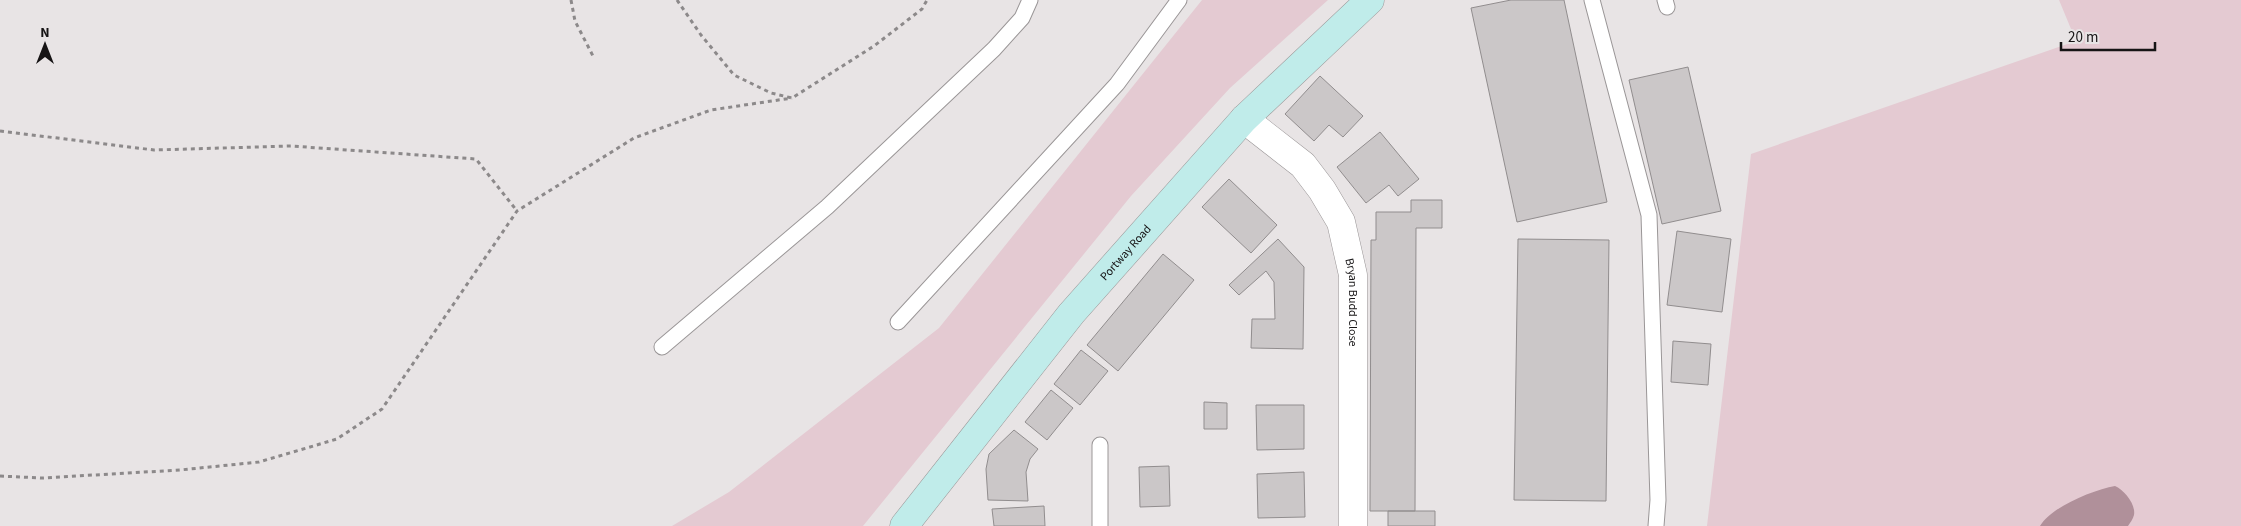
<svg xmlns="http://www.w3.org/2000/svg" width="2241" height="526" font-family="'Source Sans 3',sans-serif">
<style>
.green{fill:#e4cad2}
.water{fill:#b0909a}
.building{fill:#cbc7c8;stroke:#918d8e}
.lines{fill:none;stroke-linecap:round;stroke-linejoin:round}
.lane-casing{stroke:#9a9697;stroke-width:17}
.street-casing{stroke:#9a9697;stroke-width:29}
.secondary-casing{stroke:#9a9697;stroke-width:29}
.path{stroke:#8c898a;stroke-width:3;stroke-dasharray:4 4;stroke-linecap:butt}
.lane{stroke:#fff;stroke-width:15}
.street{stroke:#fff;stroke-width:28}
.secondary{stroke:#c0ecea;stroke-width:28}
.labels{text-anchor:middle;stroke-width:5;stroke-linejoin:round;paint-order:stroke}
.street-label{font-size:12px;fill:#161415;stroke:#e8e4e5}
</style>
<rect width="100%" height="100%" fill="#e8e4e5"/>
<path class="green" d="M 1202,0 L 1328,0 L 1230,88 L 1131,196 L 863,526 L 672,526 L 729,492 L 939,328 Z
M 2059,0 L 2241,0 L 2241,526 L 1707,526 L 1751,154 L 2076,41 Z"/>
<path class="water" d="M 2115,486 C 2124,490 2136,504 2134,515 C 2133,519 2130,523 2128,526 L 2040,526 C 2051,507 2093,490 2115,486 Z"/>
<path class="building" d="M 1511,0 L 1564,0 L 1607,202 L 1517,222 L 1471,8 Z
M 1688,67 L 1721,211 L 1662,224 L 1629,80 Z
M 1320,76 L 1363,116 L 1343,137 L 1329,125 L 1314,141 L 1285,114 Z
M 1380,132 L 1419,179 L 1398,196 L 1389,185 L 1366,203 L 1337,167 Z
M 1229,179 L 1277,225 L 1251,253 L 1202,207 Z
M 1411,200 L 1442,200 L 1442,228 L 1416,228 L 1415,511 L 1370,511 L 1371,240 L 1376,240 L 1376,212 L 1411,212 Z
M 1677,231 L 1731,239 L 1722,312 L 1667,305 Z
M 1278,239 L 1304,267 L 1303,349 L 1251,348 L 1252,319 L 1275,319 L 1274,282 L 1266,271 L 1239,295 L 1229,285 Z
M 1518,239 L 1609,240 L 1606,501 L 1514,500 Z
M 1163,254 L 1194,280 L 1118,371 L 1087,345 Z
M 1673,341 L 1711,344 L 1708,385 L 1671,382 Z
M 1081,350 L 1108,371 L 1080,405 L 1054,384 Z
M 1051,390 L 1073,408 L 1047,440 L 1025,422 Z
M 1204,402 L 1227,403 L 1227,429 L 1204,429 Z
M 1256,405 L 1304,405 L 1304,449 L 1257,450 Z
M 1014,430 L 1038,449 L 1030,459 L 1026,472 L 1028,501 L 988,500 L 986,469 L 989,454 Z
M 1169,466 L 1170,506 L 1140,507 L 1139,467 Z
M 1304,472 L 1305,517 L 1258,518 L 1257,474 Z
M 1044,506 L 1045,526 L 994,526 L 992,509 Z
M 1388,511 L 1435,511 L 1435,526 L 1388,526 Z"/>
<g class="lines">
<defs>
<path id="lane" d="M 1592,0 L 1649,215 L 1658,500 L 1656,526
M 1665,0 L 1667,7
M 898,322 L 1117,84 L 1179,0
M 662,347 L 827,207 L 994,49 L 1022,18 L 1030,0
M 1100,526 L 1100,445"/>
<g id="street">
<path id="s1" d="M 1244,119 L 1303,165 L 1322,190 L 1341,222 L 1353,275 L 1353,526"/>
</g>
<g id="secondary">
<path id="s2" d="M 904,526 L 1071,314 L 1244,119 L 1370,0"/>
</g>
</defs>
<use href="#lane" class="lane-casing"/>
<use href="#street" class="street-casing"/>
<use href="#secondary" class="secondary-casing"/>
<path class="path" d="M 571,0 L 575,21 L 594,58
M 677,0 L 701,35 L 734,75 L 771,93 L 792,98 L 874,46 L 922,9 L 927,0
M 0,131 L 154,150 L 291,146 L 476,159 L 517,211
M 0,476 L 42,478 L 180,470 L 259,462 L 337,439 L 382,409 L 517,211 L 634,138 L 711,110 L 792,98"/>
<use href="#lane" class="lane"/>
<use href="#street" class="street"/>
<use href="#secondary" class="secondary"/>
</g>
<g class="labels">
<g class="street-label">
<text dy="4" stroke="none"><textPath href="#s2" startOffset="352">Portway Road</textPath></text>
<text dy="4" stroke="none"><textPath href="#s1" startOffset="225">Bryan Budd Close</textPath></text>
</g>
</g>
<g transform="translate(45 45)" stroke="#e8e4e5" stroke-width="4" paint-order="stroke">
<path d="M0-4L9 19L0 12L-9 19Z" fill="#161415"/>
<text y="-8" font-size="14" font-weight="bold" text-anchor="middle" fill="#161415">N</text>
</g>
<path d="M2061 42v8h94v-8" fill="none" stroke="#161415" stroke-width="2.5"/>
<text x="2068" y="42" font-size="15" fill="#161415" stroke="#e8e4e5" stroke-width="4" paint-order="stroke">20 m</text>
</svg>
